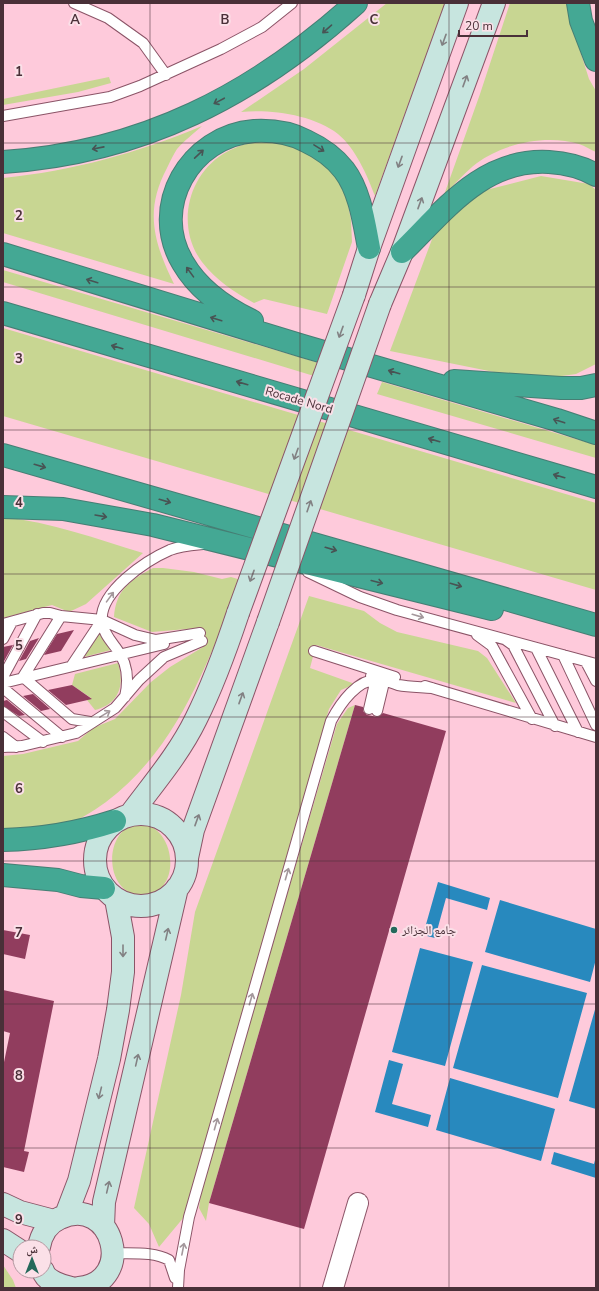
<svg xmlns="http://www.w3.org/2000/svg" width="599" height="1291" font-family="'Nunito Sans','Noto Naskh Arabic',sans-serif">
<style>
.green{fill:#c8d692}
.water{fill:#2889be}
.building{fill:#913d5e}
.lines{fill:none;stroke-linecap:round;stroke-linejoin:round}
.lane-casing{stroke:#8b5467;stroke-width:12}
.street-casing{stroke:#8b5467;stroke-width:22}
.secondary-casing{stroke:#8b5467;stroke-width:24}
.highway-casing{stroke:#467e74;stroke-width:24}
.lane{stroke:#fff;stroke-width:10}
.street{stroke:#fff;stroke-width:20}
.secondary{stroke:#c7e5df;stroke-width:22}
.highway{stroke:#44a894;stroke-width:22}
.secondary-bridge-casing{stroke:#8b5467;stroke-width:24;stroke-linecap:butt}
.secondary-bridge{stroke:#c7e5df;stroke-width:22}
.oneway{stroke:#485454}
.oneway2{stroke:#828183}
.oneway3{stroke:#a4989c}
.grid{fill:none;stroke:#493038;stroke-width:1;stroke-opacity:0.55}
.poi-dot{fill:#24695b;stroke:#fbe0e8;stroke-width:1.5}
.labels{text-anchor:middle;stroke-width:4;stroke-linejoin:round;paint-order:stroke}
.street-label{font-size:12px;fill:#493038;stroke:#fbe0e8}
.poi-label{font-size:12px;fill:#493038;stroke:#fbe0e8;text-anchor:start}
.grid-label{font-size:13px;text-anchor:middle;font-weight:bold;fill:#493038;stroke:#fbe0e8;stroke-width:4;stroke-linejoin:round;paint-order:stroke}
</style>
<rect width="100%" height="100%" fill="#fecadb"/>
<path class="green" d="M 387,3 L 445,3 L 375,196 C 367,175 356,149 338,134 C 314,115 271,109 241,112 L 304,69 Z
M 510,3 L 567,3 L 577,41 L 589,79 L 596,91 L 596,152 C 591,150 585,146 579,144 C 547,134 504,143 477,163 C 465,172 454,185 444,195 L 480,94 Z
M 109,77 L 111,83 L 78,92 L 3,105 L 3,99 Z
M 202,126 C 194,133 184,141 177,149 C 173,155 170,162 167,168 C 144,211 154,243 174,284 L 3,233 L 3,178 C 72,171 138,153 202,126 Z
M 275,138 L 325,161 L 340,184 L 347,200 L 351,220 L 352,242 L 327,314 L 264,299 L 254,303 C 234,292 216,280 202,262 C 176,227 187,177 223,154 C 239,144 256,141 275,138 Z
M 541,176 L 589,184 L 596,190 L 596,364 L 576,374 L 534,380 L 390,351 L 434,234 L 482,191 Z
M 3,270 L 319,363 L 314,376 L 3,282 Z
M 3,328 L 596,503 L 596,590 L 3,416 Z
M 382,382 L 596,445 L 596,458 L 377,394 Z
M 3,517 C 51,522 97,539 143,553 L 86,604 L 69,612 L 52,605 L 3,618 Z
M 153,568 L 163,568 L 194,572 L 222,579 L 231,577 L 241,580 C 208,661 179,747 106,802 C 93,811 76,823 60,826 C 42,830 22,829 3,831 L 3,756 L 23,754 L 78,741 L 93,728 L 115,719 L 151,682 L 170,667 L 203,647 L 199,628 L 152,632 L 114,617 C 116,590 130,580 153,568 Z
M 309,596 L 364,611 L 380,623 L 397,632 L 478,651 L 487,658 L 516,703 L 316,645 L 310,668 L 355,684 L 341,690 L 329,709 L 184,1217 L 159,1247 L 149,1224 L 134,1208 L 181,995 L 195,912 Z
M 101,628 L 104,640 L 111,650 L 84,657 Z
M 118,663 C 125,685 119,704 95,710 L 87,700 L 91,698 L 72,685 L 75,674 Z
M 355,705 L 209,1203 L 206,1221 L 199,1208 L 202,1186 L 337,724 L 348,708 Z
M 138,823 C 177,825 182,891 146,895 C 105,900 100,831 138,823 Z
M 3,1265 L 13,1280 L 16,1288 L 3,1288 Z"/>
<path class="water" d="M 438,882 L 490,898 L 487,910 L 446,898 L 435,938 L 423,935 Z
M 500,900 L 596,929 L 596,959 L 590,982 L 485,952 Z
M 420,948 L 473,962 L 445,1066 L 392,1052 Z
M 482,965 L 587,993 L 558,1098 L 453,1068 Z
M 596,1006 L 596,1109 L 569,1101 Z
M 389,1060 L 403,1064 L 392,1104 L 431,1115 L 428,1127 L 375,1112 Z
M 450,1078 L 555,1109 L 541,1161 L 436,1130 Z
M 554,1152 L 594,1164 L 596,1156 L 596,1178 L 551,1164 Z"/>
<path class="building" d="M 74,630 L 61,651 L 44,655 L 57,634 Z
M 39,638 L 26,659 L 19,661 L 30,641 Z
M 13,645 L 3,663 L 3,647 Z
M 72,685 L 92,699 L 66,705 L 48,690 Z
M 33,694 L 50,709 L 41,711 L 23,696 Z
M 7,700 L 25,715 L 19,716 L 3,706 L 3,701 Z
M 355,705 L 363,707 L 363,711 L 367,715 L 378,717 L 383,713 L 446,731 L 304,1229 L 209,1203 Z
M 3,930 L 30,935 L 25,959 L 3,954 Z
M 3,990 L 54,1001 L 24,1151 L 29,1152 L 24,1172 L 3,1167 L 3,1067 L 10,1033 L 3,1031 Z"/>
<g class="lines">
<defs>
<path id="lane" d="M 74,3 L 108,18 L 143,43 L 166,75
M 3,116 L 110,97 L 140,86 L 221,49 L 262,27 L 292,3
M 308,572 L 360,597 L 397,610 L 596,664
M 61,616 L 23,677 L 72,719 L 90,722
M 3,624 L 43,613 L 50,613 L 61,616 L 102,620 L 135,635 L 156,640 L 200,633
M 477,635 L 492,646 L 532,719
M 3,639 L 12,622
M 506,640 L 513,645 L 555,726
M 536,648 L 578,732
M 314,651 L 395,677
M 563,655 L 596,725
M 586,662 L 596,681
M 72,665 L 102,620
M 3,677 L 37,614
M 3,683 L 164,644
M 425,686 L 596,737
M 3,688 L 62,737
M 125,697 C 129,680 128,663 116,648 C 110,640 103,632 102,622 C 98,592 147,560 170,550 C 180,546 193,545 203,544
M 369,709 L 375,683 L 375,680 L 371,676
M 377,711 L 386,674
M 3,712 L 43,742
M 3,737 L 16,747
M 3,747 L 22,746 L 76,733 L 115,708 L 139,680 L 164,657 L 202,641
M 113,1253 C 131,1254 153,1251 169,1260 L 175,1278
M 178,1288 L 179,1270 L 189,1217 L 331,721 C 340,704 358,677 380,680 C 386,680 392,683 398,685 C 409,687 421,687 432,688"/>
<path id="street" d="M 333,1288 L 358,1203"/>
<path id="secondary" d="M 354,295 L 369,248 L 457,3
M 380,304 L 402,252 L 494,3
M95 860a46 46 0 1 1 92 0a46 46 0 1 1-92 0Z
M 130,815 C 153,784 179,754 196,719 C 213,685 226,649 238,613
M 187,858 L 193,830 L 268,622
M 3,1204 L 20,1212 L 54,1221
M 66,1215 L 79,1181 L 109,1059 L 118,1010 L 123,972 L 123,937 L 116,899
M 103,1226 L 104,1202 L 177,888
M 3,1240 L 20,1251
M 39,1247 C 41,1235 48,1223 60,1218 C 113,1194 137,1282 79,1288
M 43,1271 C 46,1281 62,1286 71,1288"/>
<path id="highway" d="M 578,3 L 581,21 L 596,60
M 3,162 C 142,153 254,95 356,3
M 402,252 C 444,211 483,158 549,162 C 565,163 582,167 596,175
M 3,254 L 303,346 L 557,420 L 596,433
M 3,313 L 596,487
M 252,321 C 225,308 198,289 183,263 C 149,207 190,136 254,131 C 273,130 289,132 306,141 C 321,148 334,157 344,170 C 360,191 364,222 369,248
M 454,381 L 561,388 L 581,388 L 596,385
M 3,455 L 596,625
M 3,507 L 63,509 L 153,525 L 492,609
M 3,840 C 42,839 78,833 115,821
M 3,875 L 58,880 L 81,886 L 104,888"/>
</defs>
<use href="#lane" class="lane-casing"/>
<use href="#street" class="street-casing"/>
<use href="#secondary" class="secondary-casing"/>
<use href="#highway" class="highway-casing"/>
<use href="#lane" class="lane"/>
<use href="#street" class="street"/>
<use href="#secondary" class="secondary"/>
<use href="#highway" class="highway"/>
<defs>
<path id="secondary-bridge" d="M 238,613 L 354,295
M 268,622 L 380,304"/>
</defs>
<use href="#secondary-bridge" class="secondary-bridge-casing"/>
<use href="#secondary-bridge" class="secondary-bridge"/>
</g>
<defs><path id="oneway-shaft" d="M-6 0H5M1.5-3L5.5 0L1.5 3" fill="none" stroke-width="1.6" stroke-linecap="round" stroke-linejoin="round"/></defs>
<g class="oneway">
<use href="#oneway-shaft" transform="translate(327 29) rotate(139)"/>
<use href="#oneway-shaft" transform="translate(219 101) rotate(152)"/>
<use href="#oneway-shaft" transform="translate(98 148) rotate(169)"/>
<use href="#oneway-shaft" transform="translate(319 148) rotate(32)"/>
<use href="#oneway-shaft" transform="translate(199 154) rotate(-43)"/>
<use href="#oneway-shaft" transform="translate(190 272) rotate(-126)"/>
<use href="#oneway-shaft" transform="translate(92 281) rotate(-163)"/>
<use href="#oneway-shaft" transform="translate(216 319) rotate(-163)"/>
<use href="#oneway-shaft" transform="translate(117 347) rotate(-164)"/>
<use href="#oneway-shaft" transform="translate(394 372) rotate(-164)"/>
<use href="#oneway-shaft" transform="translate(242 383) rotate(-164)"/>
<use href="#oneway-shaft" transform="translate(559 421) rotate(-162)"/>
<use href="#oneway-shaft" transform="translate(434 440) rotate(-164)"/>
<use href="#oneway-shaft" transform="translate(40 466) rotate(16)"/>
<use href="#oneway-shaft" transform="translate(559 476) rotate(-164)"/>
<use href="#oneway-shaft" transform="translate(165 501) rotate(16)"/>
<use href="#oneway-shaft" transform="translate(101 516) rotate(10)"/>
<use href="#oneway-shaft" transform="translate(331 549) rotate(16)"/>
<use href="#oneway-shaft" transform="translate(377 582) rotate(14)"/>
<use href="#oneway-shaft" transform="translate(456 585) rotate(16)"/>
</g>
<g class="oneway2">
<use href="#oneway-shaft" transform="translate(444 40) rotate(110)"/>
<use href="#oneway-shaft" transform="translate(465 81) rotate(-70)"/>
<use href="#oneway-shaft" transform="translate(400 162) rotate(110)"/>
<use href="#oneway-shaft" transform="translate(420 203) rotate(-70)"/>
<use href="#oneway-shaft" transform="translate(341 332) rotate(110)"/>
<use href="#oneway-shaft" transform="translate(296 454) rotate(110)"/>
<use href="#oneway-shaft" transform="translate(309 506) rotate(-71)"/>
<use href="#oneway-shaft" transform="translate(252 576) rotate(110)"/>
<use href="#oneway-shaft" transform="translate(241 698) rotate(-70)"/>
<use href="#oneway-shaft" transform="translate(197 820) rotate(-70)"/>
<use href="#oneway-shaft" transform="translate(167 934) rotate(-77)"/>
<use href="#oneway-shaft" transform="translate(123 951) rotate(90)"/>
<use href="#oneway-shaft" transform="translate(137 1060) rotate(-77)"/>
<use href="#oneway-shaft" transform="translate(100 1093) rotate(104)"/>
<use href="#oneway-shaft" transform="translate(108 1187) rotate(-77)"/>
</g>
<g class="oneway3">
<use href="#oneway-shaft" transform="translate(110 597) rotate(-54)"/>
<use href="#oneway-shaft" transform="translate(418 616) rotate(16)"/>
<use href="#oneway-shaft" transform="translate(105 714) rotate(-31)"/>
<use href="#oneway-shaft" transform="translate(287 874) rotate(-74)"/>
<use href="#oneway-shaft" transform="translate(251 999) rotate(-74)"/>
<use href="#oneway-shaft" transform="translate(216 1124) rotate(-74)"/>
<use href="#oneway-shaft" transform="translate(183 1249) rotate(-79)"/>
</g>
<path class="grid" d="M 150,3 L 150,1288M 300,3 L 300,1288M 449,3 L 449,1288M 3,143 L 596,143M 3,287 L 596,287M 3,430 L 596,430M 3,574 L 596,574M 3,717 L 596,717M 3,861 L 596,861M 3,1004 L 596,1004M 3,1148 L 596,1148"/>
<circle class="poi-dot" cx="394" cy="930" r="4"/>
<g class="labels">
<g class="street-label">
<text transform="translate(299 400) rotate(16)" y="4">Rocade Nord</text>
</g>
<g class="poi-label">
<text x="402" y="934">جامع الجزائر</text>
</g>
</g>
<g class="grid-label">
<text x="75" y="24">A</text>
<text x="225" y="24">B</text>
<text x="374" y="24">C</text>
<text x="19" y="76">1</text>
<text x="19" y="220">2</text>
<text x="19" y="363">3</text>
<text x="19" y="507">4</text>
<text x="19" y="650">5</text>
<text x="19" y="793">6</text>
<text x="19" y="937">7</text>
<text x="19" y="1080">8</text>
<text x="19" y="1224">9</text>
</g>
<rect width="599" height="1291" fill="none" stroke="#493038" stroke-width="8"/>
<g transform="translate(32 1259)"><circle r="19" fill="#fbe0e8" stroke="#b49aa2"/>
<path d="M0-3L7 15L0 10L-7 15Z" fill="#24695b"/>
<text y="-6" font-size="11" font-weight="bold" text-anchor="middle" fill="#493038">ش</text>
</g>
<path d="M459 30v6h68v-6" fill="none" stroke="#493038" stroke-width="2"/>
<text x="465" y="30" font-size="12" fill="#493038" stroke="#fbe0e8" stroke-width="3" paint-order="stroke">20 m</text>
</svg>
